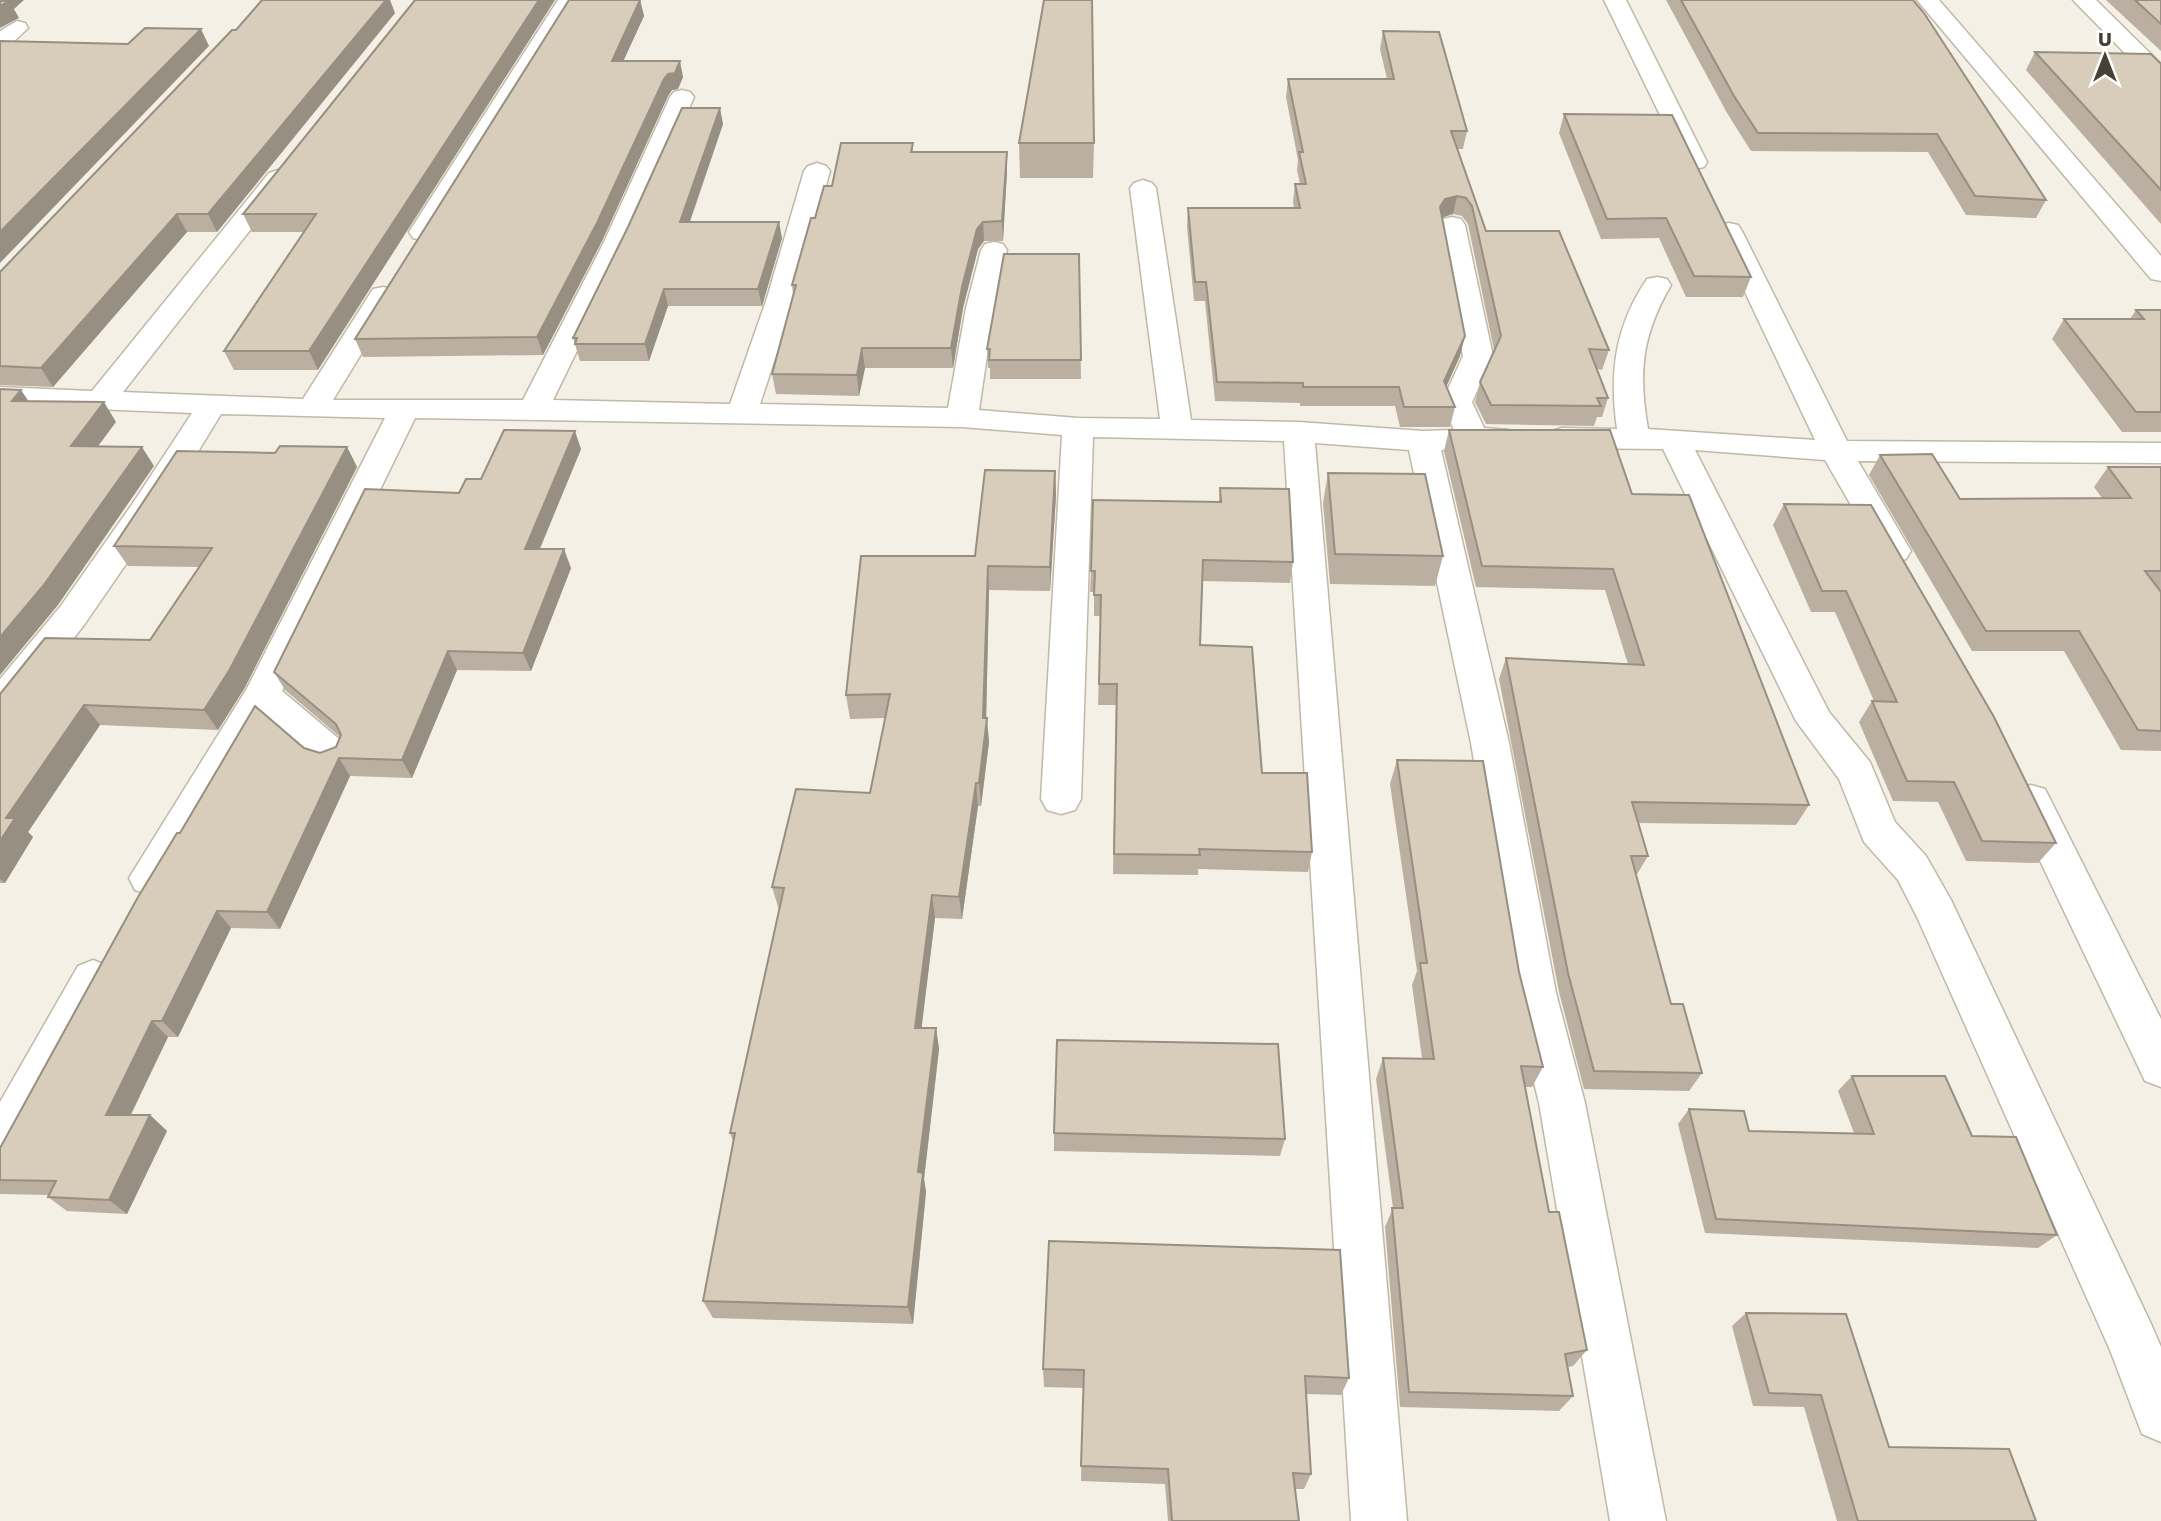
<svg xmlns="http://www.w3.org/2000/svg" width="2161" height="1521" font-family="'Golos Text',sans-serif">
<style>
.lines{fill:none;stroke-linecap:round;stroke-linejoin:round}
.minor-casing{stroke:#c1b8a7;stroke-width:3}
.minor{fill:#fff;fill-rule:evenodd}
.wall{fill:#baafa0}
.shaded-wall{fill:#978f82}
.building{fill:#d8ccba;stroke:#978f82;stroke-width:2}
</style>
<rect width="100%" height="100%" fill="#f5f0e6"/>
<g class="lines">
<defs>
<path id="minor" d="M 558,0 L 580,0 L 431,238 L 422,240 L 413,238 L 409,232 Z
M 1604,0 L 1626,0 L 1707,162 L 1704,167 L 1695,169 L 1686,167 L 1683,162 Z
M 1917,0 L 1939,0 L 2161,256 L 2161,281 L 2151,279 Z
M 2073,0 L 2096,0 L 2161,64 L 2161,84 L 2153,82 Z
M 17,21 L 25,23 L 28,28 L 8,47 L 0,49 L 0,31 Z
M 682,90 L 690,92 L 694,97 L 630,242 L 553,400 L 730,404 L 767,298 L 804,171 L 808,166 L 817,163 L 826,166 L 830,171 L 795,298 L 760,404 L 948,408 L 966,308 L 981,250 L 985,244 L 994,242 L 1003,244 L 1007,250 L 994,308 L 979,410 L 1078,418 L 1160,419 L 1130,188 L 1134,183 L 1143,180 L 1152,183 L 1156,188 L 1191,420 L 1299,422 L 1423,431 L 1454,430 L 1442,402 L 1463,356 L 1439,225 L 1443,219 L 1452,217 L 1461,219 L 1465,225 L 1493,356 L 1472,402 L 1484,428 L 1509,430 L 1514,437 L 1509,444 L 1441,450 L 1509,743 L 1556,993 L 1585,1103 L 1666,1521 L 1610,1521 L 1539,1103 L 1512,993 L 1471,743 L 1409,450 L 1315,443 L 1407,1521 L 1351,1521 L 1284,441 L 1093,437 L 1081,799 L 1075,810 L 1061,814 L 1047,810 L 1041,799 L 1062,435 L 962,427 L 415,418 L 282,691 L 345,744 L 350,754 L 345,764 L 331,769 L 317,764 L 266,720 L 165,890 L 150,895 L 135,890 L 129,878 L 246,690 L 385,418 L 221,414 L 157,519 L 84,625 L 13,715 L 0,719 L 0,679 L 60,607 L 133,503 L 192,413 L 0,405 L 0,387 L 92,391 L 269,173 L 278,170 L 287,173 L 291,178 L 287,183 L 123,392 L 303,399 L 373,289 L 383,287 L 393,289 L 397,295 L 333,400 L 523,400 L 604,242 L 670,97 L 674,92 Z
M 1729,223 L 1738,225 L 1742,231 L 1847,441 L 2161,443 L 2161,463 L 1858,461 L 1911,551 L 1906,559 L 1894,562 L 1882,559 L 1825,460 L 1695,450 L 1829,712 L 1870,762 L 1895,822 L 1926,856 L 1951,900 L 2151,1324 L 2161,1347 L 2161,1442 L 2142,1434 L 2110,1350 L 1917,917 L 1898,880 L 1864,842 L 1839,779 L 1796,721 L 1663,449 L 1562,448 L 1551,445 L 1546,438 L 1551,431 L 1562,428 L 1617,429 C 1609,373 1615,326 1647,279 L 1657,277 L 1667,279 L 1671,285 C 1642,335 1638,372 1648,429 L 1815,440 L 1716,231 L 1720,225 Z
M 2031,785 L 2045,789 L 2161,1019 L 2161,1087 L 2145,1081 L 2011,800 L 2017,789 Z
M 93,960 L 108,966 L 115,979 L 17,1163 L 0,1169 L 0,1102 L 78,966 Z"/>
</defs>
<use href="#minor" class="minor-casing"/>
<use href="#minor" class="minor"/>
</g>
<path class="wall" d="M 415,0 L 318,370 L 234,370 L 224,351 L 304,232 L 252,232 L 243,214 Z
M 640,0 L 644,16 L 623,61 L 683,77 L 678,89 L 672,90 L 668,96 L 602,241 L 543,355 L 363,357 L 355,339 Z
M 1666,0 L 1913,0 L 2046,200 L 2036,218 L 1966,215 L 1928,152 L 1751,151 L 1727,113 Z
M 2106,0 L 2161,0 L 2161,51 Z
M 395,13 L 217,232 L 187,232 L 53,387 L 0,385 L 0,272 Z
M 1383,31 L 1467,131 L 1463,149 L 1458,149 L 1486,231 L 1609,350 L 1602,370 L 1597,369 L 1608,398 L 1602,417 L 1597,417 L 1594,426 L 1486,424 L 1475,402 L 1480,382 L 1494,350 L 1468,224 L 1462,216 L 1453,214 L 1442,217 L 1460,356 L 1446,386 L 1455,407 L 1450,427 L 1400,427 L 1395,406 L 1300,406 L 1300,403 L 1215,401 L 1205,301 L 1194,301 L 1187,227 L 1188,208 L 1294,208 L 1293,202 L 1295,184 L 1300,184 L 1297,170 L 1298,160 L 1286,97 L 1288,79 L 1387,79 L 1380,49 Z
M 2035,52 L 2161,64 L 2161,224 L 2026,70 Z
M 1564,114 L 1751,277 L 1743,297 L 1686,297 L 1659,238 L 1601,239 L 1559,133 Z
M 723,124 L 690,222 L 782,238 L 762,306 L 668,306 L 649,361 L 580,361 L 573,338 Z
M 913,143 L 913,152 L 1007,171 L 1003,241 L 984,241 L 978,249 L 963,308 L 953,368 L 865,368 L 859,396 L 776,394 L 772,374 L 793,294 L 792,285 L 815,218 L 832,186 Z
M 1019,143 L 1094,143 L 1093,178 L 1020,178 Z
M 1079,254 L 1081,379 L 990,379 L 990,368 L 988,368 L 987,349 Z
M 2136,310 L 2161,310 L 2161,432 L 2122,432 L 2052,339 L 2064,319 L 2130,319 Z
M 1449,430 L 1632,494 L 1809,805 L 1796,825 L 1638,823 L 1648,856 L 1636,876 L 1671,1004 L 1702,1073 L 1689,1091 L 1584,1089 L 1559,992 L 1499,679 L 1506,658 L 1628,664 L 1605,590 L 1476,587 L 1444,451 Z
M 347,447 L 357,467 L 244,689 L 218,730 L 100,725 L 28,832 L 33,837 L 5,883 L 0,883 L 0,694 L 150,640 L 199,567 L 128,566 L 114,546 L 275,453 Z
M 581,449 L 540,549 L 571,568 L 531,671 L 457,670 L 412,778 L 350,776 L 280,929 L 231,928 L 178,1037 L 168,1037 L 131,1115 L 150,1115 L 167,1131 L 127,1214 L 67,1211 L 48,1197 L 49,1195 L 0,1194 L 0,1148 L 180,833 L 304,748 L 320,753 L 336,747 L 340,737 L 285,690 L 274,672 L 459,493 L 481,479 Z
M 1880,455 L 1960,499 L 2102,498 L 2094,487 L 2108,467 L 2161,467 L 2161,591 L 2160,591 L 2161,592 L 2161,751 L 2121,750 L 2064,651 L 1972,651 L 1869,475 Z
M 1055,471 L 1056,495 L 1050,591 L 989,590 L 986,718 L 989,742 L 981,806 L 978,806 L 962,919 L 935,918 L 921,1028 L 936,1028 L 939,1049 L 924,1179 L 926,1192 L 913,1324 L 713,1318 L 703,1301 L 733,1141 L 730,1133 L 779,910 L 772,887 L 870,793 L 885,718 L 850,719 L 846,695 Z
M 1328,473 L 1443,556 L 1435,586 L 1330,584 L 1323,503 Z
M 1220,488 L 1293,562 L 1290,583 L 1202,581 L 1200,645 L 1262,773 L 1312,852 L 1308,872 L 1198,869 L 1198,875 L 1113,874 L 1116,705 L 1098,705 L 1101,616 L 1094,616 L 1094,592 L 1090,592 L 1091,571 L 1219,502 Z
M 1784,504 L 2056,843 L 2038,863 L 1966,861 L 1938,802 L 1893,801 L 1859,722 L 1872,701 L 1874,701 L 1835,612 L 1811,612 L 1773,525 Z
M 1397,760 L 1519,972 L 1543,1067 L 1532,1087 L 1525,1087 L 1549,1212 L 1587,1350 L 1573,1366 L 1567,1367 L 1573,1396 L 1559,1411 L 1400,1407 L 1385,1227 L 1393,1208 L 1376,1079 L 1383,1058 L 1422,1058 L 1412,985 L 1417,971 L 1390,784 Z
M 1852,1076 L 1972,1136 L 2057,1235 L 2038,1248 L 1705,1233 L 1678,1124 L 1689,1109 L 1749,1131 L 1854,1133 L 1838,1091 Z
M 1054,1133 L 1285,1139 L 1280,1156 L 1054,1151 Z
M 1746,1313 L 1889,1447 L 2036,1521 L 1837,1521 L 1804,1407 L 1753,1406 L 1732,1326 Z
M 1043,1369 L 1349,1378 L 1341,1395 L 1306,1394 L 1311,1474 L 1304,1489 L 1295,1489 L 1299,1521 L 1168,1521 L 1165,1484 L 1081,1481 L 1083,1388 L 1044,1387 Z"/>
<path class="shaded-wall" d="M 0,0 L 24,0 L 14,9 L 19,18 L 0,28 Z
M 386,0 L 390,0 L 395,13 L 217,232 L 208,214 Z
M 539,0 L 555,0 L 318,370 L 309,351 Z
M 640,0 L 644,16 L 616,77 L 612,61 Z
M 201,29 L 209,46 L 0,263 L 0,232 Z
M 680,61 L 683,77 L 678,89 L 672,90 L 668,96 L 602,241 L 543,355 L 537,337 L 664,79 Z
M 720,108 L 723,124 L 684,238 L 680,222 Z
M 1007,152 L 1007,171 L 1003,241 L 1002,221 Z
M 1457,196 L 1453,214 L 1441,218 L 1440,207 L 1445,199 Z
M 177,214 L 187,232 L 53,387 L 41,368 Z
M 779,222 L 782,238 L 762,306 L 758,289 Z
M 983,222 L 984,241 L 978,249 L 963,308 L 953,368 L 951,348 L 962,287 L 977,229 Z
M 664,289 L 668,306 L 649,361 L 645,344 Z
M 1465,336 L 1460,356 L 1440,401 L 1444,381 Z
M 862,348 L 865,368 L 859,396 L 857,375 Z
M 21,390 L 34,409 L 12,401 Z
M 104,402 L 116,422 L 84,465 L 71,446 Z
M 575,431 L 581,449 L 532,567 L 525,549 Z
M 142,447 L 154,466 L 58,605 L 0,675 L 0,637 Z
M 347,447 L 357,467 L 244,689 L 218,730 L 204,710 Z
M 1055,471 L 1056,495 L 1050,591 L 1050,567 Z
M 564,549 L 571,568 L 531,671 L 523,653 Z
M 988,566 L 989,590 L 986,726 L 987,718 L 989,742 L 981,806 L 979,783 L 983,718 Z
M 448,651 L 457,670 L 412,778 L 402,760 Z
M 84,705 L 100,725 L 28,832 L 33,837 L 5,883 L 0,879 L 0,841 L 6,818 Z
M 339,758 L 350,776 L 280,929 L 267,912 Z
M 976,783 L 978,806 L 962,919 L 959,897 Z
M 932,895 L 935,918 L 919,1049 L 915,1028 Z
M 217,911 L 231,928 L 178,1037 L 162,1021 Z
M 152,1021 L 168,1037 L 123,1130 L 106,1115 Z
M 936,1028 L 939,1049 L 924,1179 L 926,1192 L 913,1324 L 908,1307 L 918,1172 Z
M 150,1115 L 167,1131 L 127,1214 L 109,1200 Z"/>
<path class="building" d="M 262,0 L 386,0 L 208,214 L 177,214 L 41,368 L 0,366 L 0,272 L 232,30 L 236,30 Z
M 415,0 L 539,0 L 309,351 L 224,351 L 316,214 L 243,214 Z
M 569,0 L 640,0 L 612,61 L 680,61 L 675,73 L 668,74 L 664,79 L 597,223 L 537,337 L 355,339 Z
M 1044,0 L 1092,0 L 1094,143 L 1019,143 Z
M 1681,0 L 1913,0 L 1924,13 L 2046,200 L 1975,196 L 1937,134 L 1758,133 L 1734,96 Z
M 2135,0 L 2161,0 L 2161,24 Z
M 0,1 L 9,1 L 0,6 Z
M 145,28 L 201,29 L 0,232 L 0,41 L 128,44 Z
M 1383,31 L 1439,32 L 1467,131 L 1451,131 L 1486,231 L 1559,231 L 1609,350 L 1589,349 L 1608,398 L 1597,398 L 1601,406 L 1491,405 L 1480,382 L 1501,336 L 1472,206 L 1466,198 L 1457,196 L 1445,199 L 1440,207 L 1465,336 L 1444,381 L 1455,407 L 1404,407 L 1399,387 L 1303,387 L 1303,383 L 1217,382 L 1206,282 L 1195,282 L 1188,208 L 1300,208 L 1295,184 L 1306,184 L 1299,152 L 1303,152 L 1288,79 L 1394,79 Z
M 2035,52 L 2151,54 L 2161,64 L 2161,190 Z
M 682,108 L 720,108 L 680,222 L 779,222 L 758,289 L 664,289 L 645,344 L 575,344 L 577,338 L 573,338 L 628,227 Z
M 1564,114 L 1672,115 L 1751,277 L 1694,276 L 1666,218 L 1607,219 Z
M 841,143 L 913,143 L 911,152 L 1007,152 L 1002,221 L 983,222 L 977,229 L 962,287 L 951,348 L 862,348 L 857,375 L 772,374 L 796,285 L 792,285 L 811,218 L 815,218 L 824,186 L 832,186 Z
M 1004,254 L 1079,254 L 1081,360 L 989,360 L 990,349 L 987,349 Z
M 2136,310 L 2161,310 L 2161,412 L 2136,412 L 2064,319 L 2144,319 Z
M 0,389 L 21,390 L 12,401 L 104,402 L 71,446 L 142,447 L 43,586 L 0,637 Z
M 504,430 L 575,431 L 525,549 L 564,549 L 523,653 L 448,651 L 402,760 L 339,758 L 267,912 L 217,911 L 162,1021 L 152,1021 L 106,1115 L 150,1115 L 109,1200 L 48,1197 L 56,1181 L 0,1180 L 0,1148 L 138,897 L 177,833 L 180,833 L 255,706 L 304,748 L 320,753 L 336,747 L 341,735 L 336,724 L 274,672 L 365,489 L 459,493 L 466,479 L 481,479 Z
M 1449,430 L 1610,430 L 1632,494 L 1689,495 L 1809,805 L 1632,802 L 1648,856 L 1631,856 L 1671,1004 L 1683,1004 L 1702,1073 L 1594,1071 L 1568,973 L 1506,658 L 1644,665 L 1613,569 L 1482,566 Z
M 280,446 L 347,447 L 230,669 L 204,710 L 84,705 L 6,818 L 15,818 L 0,841 L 0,694 L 45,638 L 150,640 L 212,548 L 114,546 L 177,451 L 275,453 Z
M 1932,454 L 1960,499 L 2131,498 L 2108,467 L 2161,467 L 2161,571 L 2145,571 L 2161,592 L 2161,731 L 2138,730 L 2079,631 L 1986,631 L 1880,455 Z
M 985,470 L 1055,471 L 1050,567 L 988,566 L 983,718 L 987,718 L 979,783 L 976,783 L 959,897 L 932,895 L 915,1028 L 936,1028 L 918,1172 L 923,1173 L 908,1307 L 703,1301 L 735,1133 L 730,1133 L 784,888 L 772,887 L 796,789 L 870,793 L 890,694 L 846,695 L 861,556 L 975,556 Z
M 1328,473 L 1425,474 L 1443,556 L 1335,554 Z
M 1220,488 L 1289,489 L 1293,562 L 1203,560 L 1200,645 L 1252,647 L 1262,773 L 1307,773 L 1312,852 L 1199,849 L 1200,855 L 1114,854 L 1117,684 L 1099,684 L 1101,595 L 1094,595 L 1095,571 L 1091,571 L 1093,500 L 1221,502 Z
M 1784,504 L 1871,505 L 1994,717 L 2056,843 L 1982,841 L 1954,782 L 1907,781 L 1872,701 L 1897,702 L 1846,591 L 1822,591 Z
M 1397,760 L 1483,761 L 1519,972 L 1543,1067 L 1521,1066 L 1549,1212 L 1559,1212 L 1587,1350 L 1565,1354 L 1573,1396 L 1409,1392 L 1392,1208 L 1403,1208 L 1383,1058 L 1434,1059 L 1420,963 L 1427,963 Z
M 1057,1040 L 1278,1044 L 1285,1139 L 1054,1133 Z
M 1852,1076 L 1945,1076 L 1972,1136 L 2016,1137 L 2057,1235 L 1716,1219 L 1689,1109 L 1744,1111 L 1749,1131 L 1874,1134 Z
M 1049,1241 L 1340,1250 L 1349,1378 L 1305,1376 L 1311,1474 L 1293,1473 L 1299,1521 L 1172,1521 L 1168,1469 L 1081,1466 L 1084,1370 L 1043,1369 Z
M 1746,1313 L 1846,1314 L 1889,1447 L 2009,1449 L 2036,1521 L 1858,1521 L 1821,1395 L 1769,1393 Z"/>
<g transform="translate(2105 56)" stroke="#ffffff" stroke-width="5" paint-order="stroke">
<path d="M0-5L12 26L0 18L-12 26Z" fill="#484034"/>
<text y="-10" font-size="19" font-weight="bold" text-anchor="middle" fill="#484034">U</text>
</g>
</svg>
